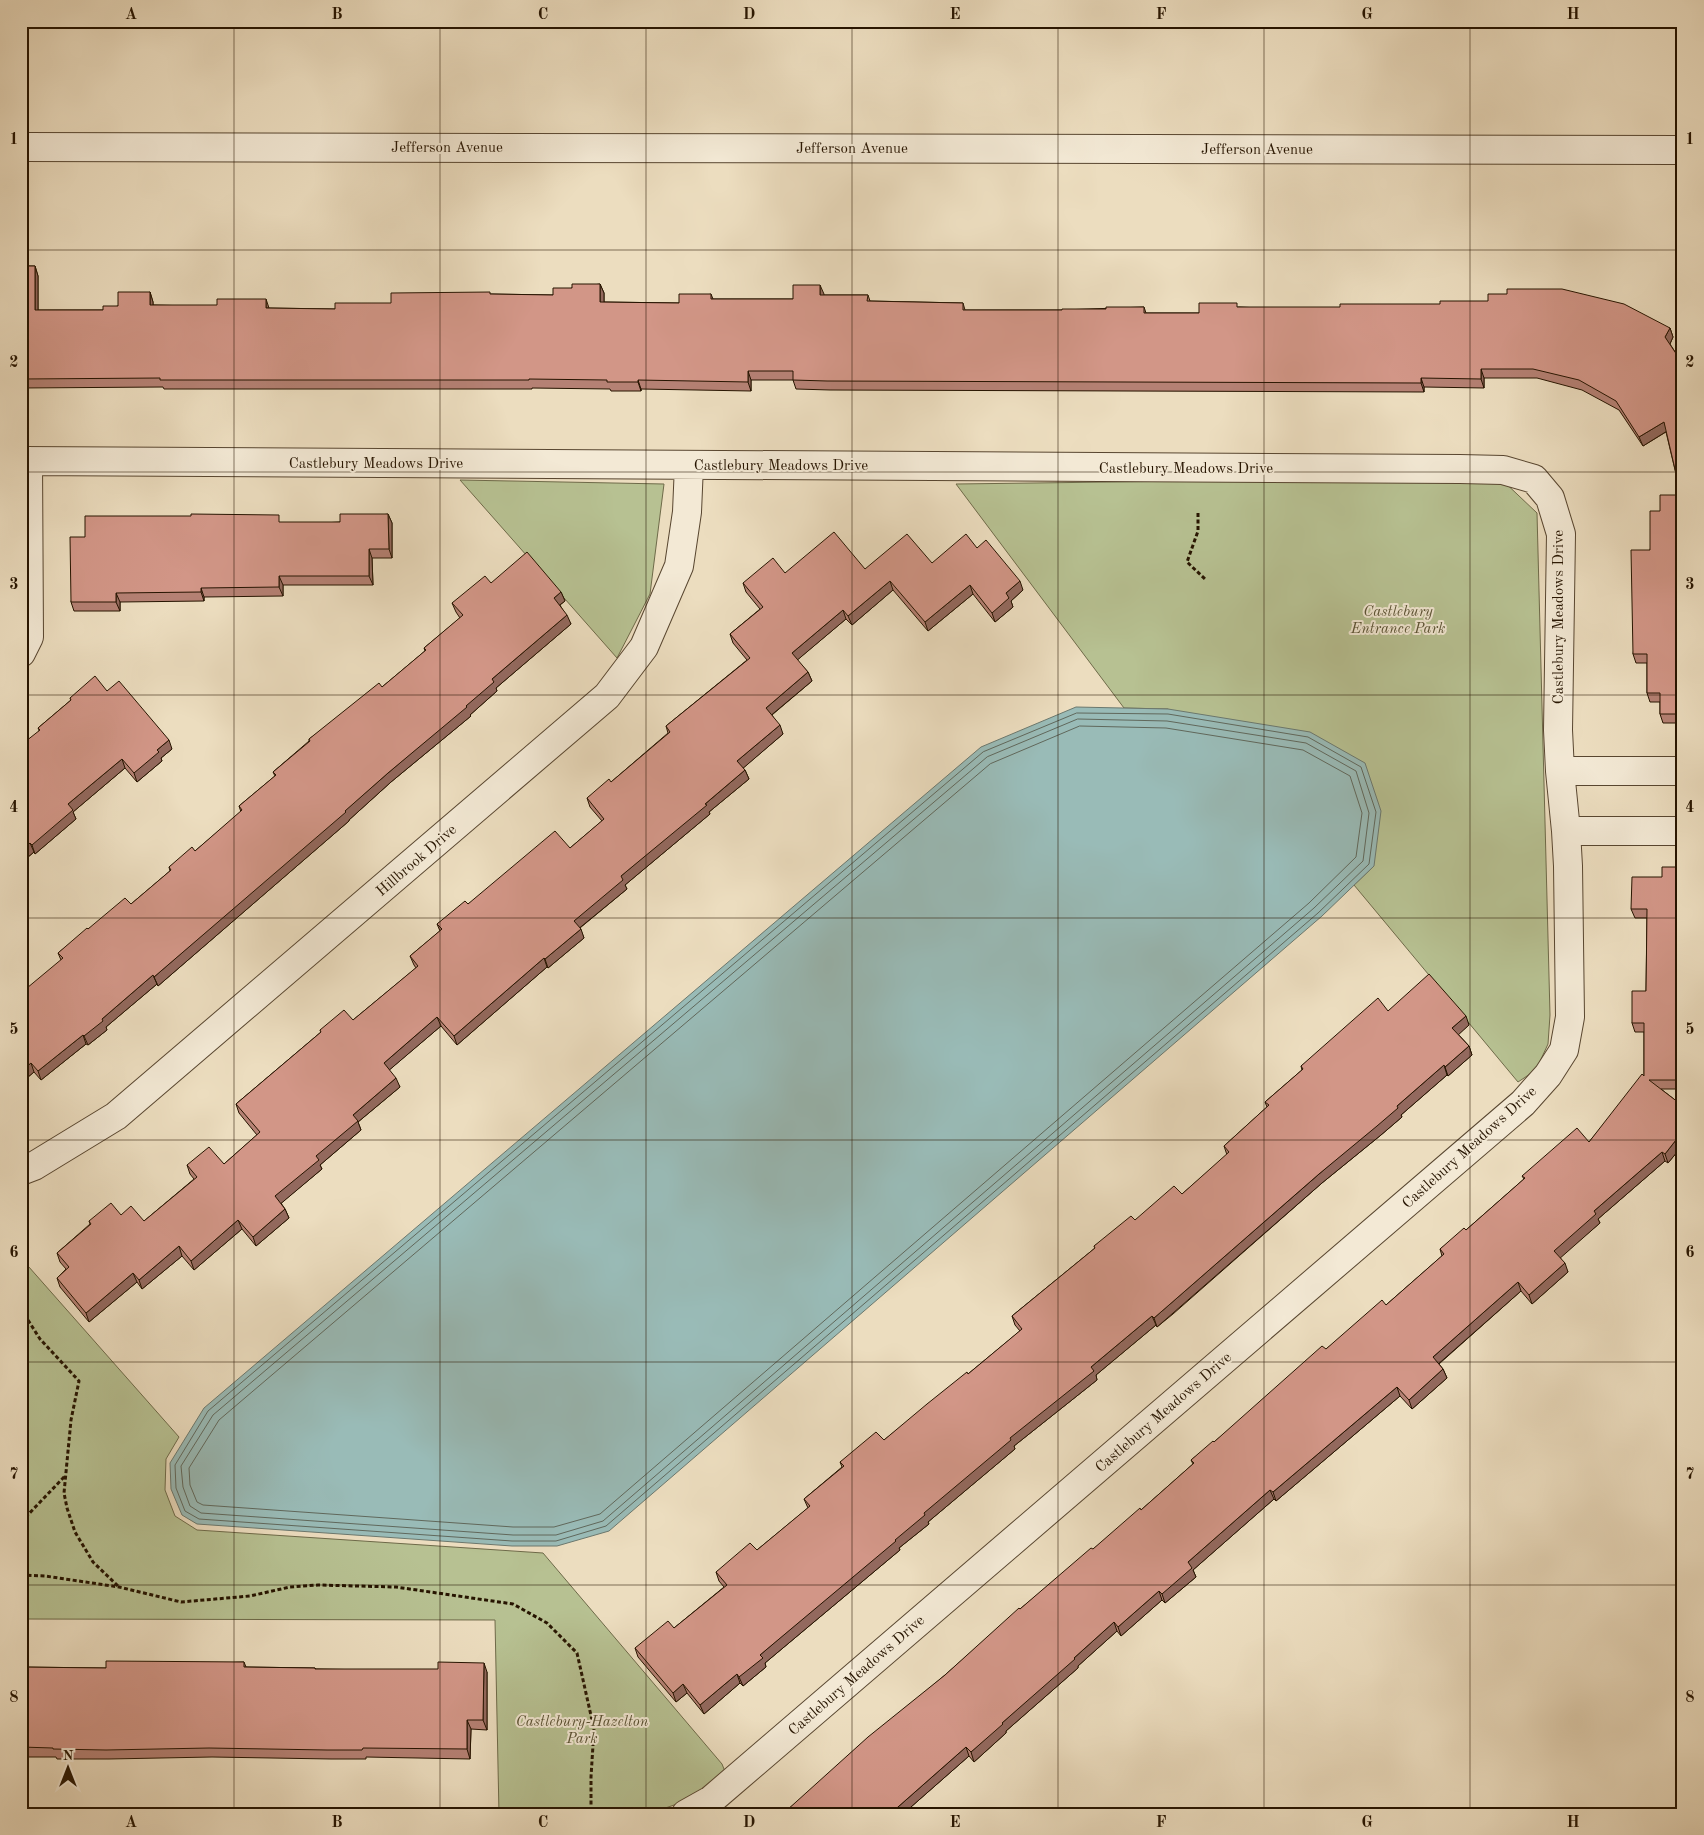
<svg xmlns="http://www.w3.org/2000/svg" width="1704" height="1835" font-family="'Old Standard TT',serif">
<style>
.green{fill:#b7c192;stroke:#6e6a49}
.water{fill:#99bbb7;stroke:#6b786e}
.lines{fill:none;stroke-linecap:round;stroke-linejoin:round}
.shore{stroke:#60685c;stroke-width:1}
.minor-casing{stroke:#584630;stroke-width:30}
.tertiary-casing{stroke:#584630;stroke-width:30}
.path{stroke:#261400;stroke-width:3;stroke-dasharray:4 2.5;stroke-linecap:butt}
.minor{stroke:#f3e9d5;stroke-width:28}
.tertiary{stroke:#f3e9d5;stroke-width:28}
.wall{fill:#b58174;stroke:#261400}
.shaded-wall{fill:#93695e;stroke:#261400}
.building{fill:#d29687;stroke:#261400}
.grid{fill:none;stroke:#261400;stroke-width:1;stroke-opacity:0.55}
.labels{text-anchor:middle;stroke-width:4;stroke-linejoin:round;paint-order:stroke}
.street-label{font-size:15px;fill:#261400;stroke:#f3e9d5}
.park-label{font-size:15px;font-style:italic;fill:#595133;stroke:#f3e9d5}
.neatline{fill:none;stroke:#261400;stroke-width:2}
.grid-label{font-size:16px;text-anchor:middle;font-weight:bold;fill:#261400}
</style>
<rect width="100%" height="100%" fill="#ecddbf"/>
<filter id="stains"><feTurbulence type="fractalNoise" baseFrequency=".004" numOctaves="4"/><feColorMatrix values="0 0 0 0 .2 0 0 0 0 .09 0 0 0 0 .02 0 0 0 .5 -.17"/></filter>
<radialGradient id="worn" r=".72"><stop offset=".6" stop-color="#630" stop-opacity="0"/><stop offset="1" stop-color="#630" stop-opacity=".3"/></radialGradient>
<path class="green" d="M 1499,477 L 1537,513 L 1550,1015 L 1548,1044 L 1536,1070 L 1518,1082 L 1354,885 L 1374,866 L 1168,709 L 1124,708 L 956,484 Z
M 460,480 L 664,484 L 650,594 L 617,658 Z
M 21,1258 L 179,1437 L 166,1459 L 165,1490 L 175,1516 L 197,1530 L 543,1553 L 722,1764 L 728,1779 L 709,1793 L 648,1814 L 499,1814 L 495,1620 L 21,1619 L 21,1410 L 28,1408 L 21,1387 Z"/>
<path class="water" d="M 1076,707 L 1168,709 L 1310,732 L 1365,763 L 1381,811 L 1374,866 L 1322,916 L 609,1531 L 557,1546 L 512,1546 L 197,1524 L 182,1515 L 171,1489 L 170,1463 L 204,1408 L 981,747 Z"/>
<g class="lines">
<path class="shore" d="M 1077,713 L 1168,714 L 1308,737 L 1361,767 L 1376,812 L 1369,864 L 1318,913 L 606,1526 L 556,1541 L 512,1541 L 199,1519 L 185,1511 L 176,1488 L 175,1465 L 208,1411 L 983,752 Z
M 1078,719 L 1167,721 L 1306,743 L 1356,771 L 1369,813 L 1363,861 L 1314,908 L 603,1521 L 556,1535 L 513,1535 L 201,1513 L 190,1506 L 183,1487 L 181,1466 L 213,1415 L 987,757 Z
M 1080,726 L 1166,728 L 1303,750 L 1350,776 L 1362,813 L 1356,857 L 1309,903 L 600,1514 L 554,1527 L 513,1527 L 203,1505 L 197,1502 L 190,1485 L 189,1468 L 219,1420 L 990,764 Z"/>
<defs>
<path id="minor" d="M 21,461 L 1460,469 L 1503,470 L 1534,479 L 1550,498 L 1561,534 L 1558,730 L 1560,771 L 1566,831 L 1568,866 L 1570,1017 L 1564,1050 L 1548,1075 L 1523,1103 L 711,1800 L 686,1814
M 21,653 L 29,637 L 28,461
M 1560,771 L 1683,771
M 1566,831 L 1683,831
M 21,1171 L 34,1166 L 116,1116 L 607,696 L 644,647 L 679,566 L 687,512 L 689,465"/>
<path id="tertiary" d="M 21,147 L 1683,150"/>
</defs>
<use href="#minor" class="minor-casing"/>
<use href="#tertiary" class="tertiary-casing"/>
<path class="path" d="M 1198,513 L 1198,531 L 1187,562 L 1205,579
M 21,1309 L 40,1339 L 79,1381 L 71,1420 L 64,1493 L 67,1508 L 75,1532 L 93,1562 L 119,1587
M 21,1522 L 65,1476
M 21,1575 L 45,1576 L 119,1587 L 181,1602 L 250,1596 L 290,1587 L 318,1585 L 396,1587 L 513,1604 L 547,1623 L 577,1653 L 594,1729 L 591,1777 L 591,1814"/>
<use href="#minor" class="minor"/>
<use href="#tertiary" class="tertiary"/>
</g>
<path class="wall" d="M 21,266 L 35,266 L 38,276 L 38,310 L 103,310 L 118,306 L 150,292 L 153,302 L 153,305 L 269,308 L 335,309 L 490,294 L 553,295 L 572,288 L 600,284 L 604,293 L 604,302 L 679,303 L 711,294 L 713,299 L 793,299 L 824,295 L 868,295 L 870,301 L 963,303 L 965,310 L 1062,310 L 1144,307 L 1146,313 L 1199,313 L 1239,307 L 1670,328 L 1673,337 L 1670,344 L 1683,364 L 1683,723 L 1663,723 L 1660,714 L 1660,702 L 1650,702 L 1647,693 L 1647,663 L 1636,663 L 1633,654 L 1650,550 L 1660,511 L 1681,495 L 1666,432 L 1643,446 L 1619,410 L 1582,390 L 1537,378 L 1484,378 L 1484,388 L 1424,387 L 1424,392 L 830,390 L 796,389 L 793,380 L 751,380 L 751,391 L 641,389 L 641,391 L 611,391 L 610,389 L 532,388 L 532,389 L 164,389 L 163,387 L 21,388 Z
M 388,514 L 392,523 L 392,558 L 372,558 L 373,585 L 283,585 L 283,596 L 204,597 L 204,601 L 120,602 L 120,611 L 74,611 L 71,602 L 85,537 L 340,522 Z
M 977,548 L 1023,590 L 1011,601 L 1013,607 L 995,622 L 973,594 L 928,631 L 893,590 L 852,625 L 846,619 L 797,660 L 808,672 L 812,681 L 772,715 L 783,734 L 743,768 L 745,770 L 749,779 L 709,812 L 710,814 L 625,885 L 627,889 L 580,928 L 584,938 L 548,968 L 547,967 L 457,1045 L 441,1026 L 389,1070 L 400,1087 L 358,1122 L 361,1130 L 320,1165 L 322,1169 L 281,1203 L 285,1209 L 289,1218 L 256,1246 L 242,1229 L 194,1270 L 182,1256 L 142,1289 L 137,1282 L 89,1322 L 60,1287 L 57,1278 L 66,1269 L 60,1262 L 57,1253 L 90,1224 L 89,1221 L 121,1215 L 144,1221 L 194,1179 L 190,1174 L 187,1165 L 224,1164 L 257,1135 L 239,1113 L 236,1104 L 321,1032 L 320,1030 L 353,1020 L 416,968 L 414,965 L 410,956 L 440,931 L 437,924 L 468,904 L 570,848 L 602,821 L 590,807 L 587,798 L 611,782 L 668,733 L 666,726 L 747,660 L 733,643 L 730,634 L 760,609 L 746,592 L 743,583 L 785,573 L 865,569 L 932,563 Z
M 491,583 L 561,592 L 565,601 L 560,605 L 571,624 L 496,688 L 497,691 L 470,715 L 471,716 L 391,782 L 349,820 L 349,821 L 158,986 L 157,984 L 106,1027 L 107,1030 L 88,1045 L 86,1044 L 41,1080 L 34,1072 L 21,1083 L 61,960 L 58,953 L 88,929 L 131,904 L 170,871 L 169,867 L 195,851 L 241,812 L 239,806 L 275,776 L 273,772 L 309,741 L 309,739 L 382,687 L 425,651 L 424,648 L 460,618 L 456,612 L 452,603 Z
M 107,691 L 172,749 L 161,758 L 162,761 L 137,782 L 125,768 L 73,812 L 76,819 L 35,854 L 34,852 L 21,863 L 39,730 L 38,728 L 71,700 L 70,698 Z
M 1683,867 L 1683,1089 L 1661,1089 L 1683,1106 L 1683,1145 L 1668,1163 L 1665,1161 L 1598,1219 L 1600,1223 L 1560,1257 L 1568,1272 L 1532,1304 L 1521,1291 L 1439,1364 L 1443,1369 L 1447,1378 L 1412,1409 L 1400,1396 L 1276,1501 L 1274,1499 L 1193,1570 L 1196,1577 L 1165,1603 L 1162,1600 L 1121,1636 L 1117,1631 L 1078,1666 L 1078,1668 L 1006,1731 L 1006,1733 L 974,1762 L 969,1756 L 903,1814 L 780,1814 L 786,1811 L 945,1675 L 1020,1609 L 1141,1510 L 1193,1464 L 1191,1460 L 1214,1442 L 1326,1349 L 1386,1305 L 1442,1256 L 1440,1249 L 1466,1230 L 1524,1179 L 1522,1176 L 1589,1142 L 1644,1076 L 1644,1032 L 1635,1032 L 1632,1023 L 1646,991 L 1647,918 L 1635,918 L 1631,909 L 1662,877 Z
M 1388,1011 L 1469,1025 L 1458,1034 L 1469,1046 L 1472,1055 L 1448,1076 L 1447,1075 L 1401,1115 L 1402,1117 L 1381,1135 L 1322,1183 L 1173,1314 L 1157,1327 L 1156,1325 L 1096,1375 L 1097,1380 L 1014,1446 L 1015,1449 L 928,1522 L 929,1524 L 899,1548 L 900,1550 L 765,1663 L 766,1667 L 743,1686 L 740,1683 L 704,1714 L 687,1693 L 676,1702 L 638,1657 L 635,1648 L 674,1628 L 724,1587 L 719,1581 L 716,1572 L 757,1550 L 808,1508 L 804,1499 L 842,1467 L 840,1462 L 884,1440 L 968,1374 L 1020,1331 L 1015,1325 L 1012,1316 L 1095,1248 L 1094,1246 L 1135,1220 L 1182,1194 L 1227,1155 L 1224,1146 L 1267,1107 L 1265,1102 L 1302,1070 L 1301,1066 Z
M 244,1662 L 246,1667 L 315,1668 L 316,1669 L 487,1672 L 487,1730 L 471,1729 L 470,1759 L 366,1757 L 366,1759 L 331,1759 L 212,1757 L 109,1759 L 57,1759 L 56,1757 L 21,1757 L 21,1667 L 106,1668 Z"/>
<path class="shaded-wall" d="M 35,266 L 38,276 L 38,319 L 35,310 Z
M 600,284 L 604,293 L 604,311 L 600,302 Z
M 820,285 L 824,294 L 824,304 L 820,295 Z
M 150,292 L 153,302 L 153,314 L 150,305 Z
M 266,299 L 269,308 L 266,308 Z
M 1670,328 L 1673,337 L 1669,346 L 1665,337 Z
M 1481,369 L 1484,378 L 1484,388 L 1481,379 Z
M 748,371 L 751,380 L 751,391 L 748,382 Z
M 1421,378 L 1424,387 L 1424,392 L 1421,383 Z
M 638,380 L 641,389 L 641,391 L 638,382 Z
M 1664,422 L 1667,431 L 1643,446 L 1639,437 Z
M 388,514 L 392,523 L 392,558 L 389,549 Z
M 369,549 L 372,558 L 373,585 L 369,576 Z
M 279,576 L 283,585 L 283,596 L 279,587 Z
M 890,581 L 893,590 L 852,625 L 848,616 Z
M 1020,581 L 1023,590 L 1011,601 L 1013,607 L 995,622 L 992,613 L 1006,593 Z
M 970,585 L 973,594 L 928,631 L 925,622 Z
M 201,588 L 204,597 L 204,601 L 201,592 Z
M 561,592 L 565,601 L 557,607 L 554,598 Z
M 116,593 L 120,602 L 120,611 L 116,602 Z
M 843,610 L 846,619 L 795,662 L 792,653 Z
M 567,615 L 571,624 L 496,688 L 497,691 L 470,715 L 471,716 L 391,782 L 349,820 L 349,821 L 158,986 L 154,977 L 388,773 L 466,706 L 492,679 Z
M 808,672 L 812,681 L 769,717 L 766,708 Z
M 780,725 L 783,734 L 741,770 L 737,761 Z
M 169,740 L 172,749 L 161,758 L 162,761 L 137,782 L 134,773 L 157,750 Z
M 122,759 L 125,768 L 73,812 L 76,819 L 35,854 L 32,845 L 68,804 Z
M 745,770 L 749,779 L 709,812 L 710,814 L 625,885 L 627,889 L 577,930 L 574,921 L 621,876 Z
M 30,843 L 34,852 L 21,863 L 21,851 Z
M 581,929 L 584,938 L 548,968 L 545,959 Z
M 544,958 L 547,967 L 457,1045 L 454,1036 Z
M 153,975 L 157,984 L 106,1027 L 107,1030 L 88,1045 L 84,1036 L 102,1019 Z
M 1466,1016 L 1469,1025 L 1456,1037 L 1452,1028 Z
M 437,1017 L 441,1026 L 387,1072 L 384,1063 Z
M 83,1035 L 86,1044 L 41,1080 L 38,1071 Z
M 1469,1046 L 1472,1055 L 1448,1076 L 1445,1067 Z
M 31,1063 L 34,1072 L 21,1083 L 21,1071 Z
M 1444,1065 L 1447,1075 L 1401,1115 L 1402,1117 L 1381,1135 L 1322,1183 L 1157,1327 L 1154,1318 Z
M 396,1078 L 400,1087 L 358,1122 L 361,1130 L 320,1165 L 322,1169 L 278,1206 L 275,1196 L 316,1156 L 353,1115 Z
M 1683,1131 L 1683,1145 L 1668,1163 L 1665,1154 Z
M 1662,1152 L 1665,1161 L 1598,1219 L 1600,1223 L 1558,1260 L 1554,1251 L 1594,1211 Z
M 285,1209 L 289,1218 L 256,1246 L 253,1237 Z
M 238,1220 L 242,1229 L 194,1270 L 191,1261 Z
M 179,1246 L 182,1256 L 142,1289 L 139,1280 Z
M 1565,1263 L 1568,1272 L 1532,1304 L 1529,1295 Z
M 133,1273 L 137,1282 L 89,1322 L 86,1313 Z
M 1518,1282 L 1521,1291 L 1436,1366 L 1433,1357 Z
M 1152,1316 L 1156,1325 L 1096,1375 L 1097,1380 L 1014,1446 L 1015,1449 L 928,1522 L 929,1524 L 899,1548 L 900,1550 L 765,1663 L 766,1667 L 743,1686 L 739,1677 L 760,1655 L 1091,1367 Z
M 1443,1369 L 1447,1378 L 1412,1409 L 1409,1400 Z
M 1397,1387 L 1400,1396 L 1276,1501 L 1273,1492 Z
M 1270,1490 L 1274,1499 L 1193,1570 L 1196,1577 L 1165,1603 L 1162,1594 L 1188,1562 Z
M 1159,1591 L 1162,1600 L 1121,1636 L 1118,1627 Z
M 1114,1622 L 1117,1631 L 1078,1666 L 1078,1668 L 1006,1731 L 1006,1733 L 974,1762 L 971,1752 L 1002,1723 Z
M 484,1663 L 487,1672 L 487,1730 L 483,1720 Z
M 737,1674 L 740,1683 L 704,1714 L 700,1705 Z
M 683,1684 L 687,1693 L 676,1702 L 673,1693 Z
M 467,1720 L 471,1729 L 470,1759 L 467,1749 Z
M 966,1747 L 969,1756 L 903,1814 L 890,1814 Z"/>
<path class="building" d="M 21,266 L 35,266 L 35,310 L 103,310 L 103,306 L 118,306 L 118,292 L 150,292 L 150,305 L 217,305 L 217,299 L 266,299 L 266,308 L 335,309 L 335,303 L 391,303 L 391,293 L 490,292 L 490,294 L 553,295 L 553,288 L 572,288 L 572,284 L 600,284 L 600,302 L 679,303 L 679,294 L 711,294 L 711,299 L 793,299 L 793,285 L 820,285 L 820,295 L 868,295 L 867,301 L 963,303 L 963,310 L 1062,310 L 1062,309 L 1106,309 L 1106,307 L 1144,307 L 1144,313 L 1199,313 L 1199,303 L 1237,303 L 1237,307 L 1340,307 L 1340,304 L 1440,304 L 1440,301 L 1488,301 L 1488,294 L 1507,294 L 1507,289 L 1562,289 L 1624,304 L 1670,328 L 1665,337 L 1683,364 L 1683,714 L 1660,714 L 1660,693 L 1647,693 L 1647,654 L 1633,654 L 1631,550 L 1650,550 L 1650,511 L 1660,511 L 1660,495 L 1681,495 L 1664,422 L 1639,437 L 1616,401 L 1579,380 L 1533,369 L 1481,369 L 1481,379 L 1421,378 L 1421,383 L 827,381 L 793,380 L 793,371 L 748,371 L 748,382 L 638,380 L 638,382 L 607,382 L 607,380 L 529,379 L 529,380 L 160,380 L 160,378 L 21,379 Z
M 191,514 L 279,515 L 279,522 L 340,522 L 340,514 L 388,514 L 389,549 L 369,549 L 369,576 L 279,576 L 279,587 L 201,588 L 201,592 L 116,593 L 116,602 L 71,602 L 70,537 L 85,537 L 85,516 L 191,516 Z
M 834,532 L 865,569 L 907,534 L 932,563 L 966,534 L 977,548 L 986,540 L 1020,581 L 1006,593 L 1009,598 L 992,613 L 970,585 L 925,622 L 890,581 L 848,616 L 843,610 L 792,653 L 808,672 L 766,708 L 780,725 L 737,761 L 745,770 L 705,804 L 707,805 L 621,876 L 623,880 L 574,921 L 581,929 L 545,959 L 544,958 L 454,1036 L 437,1017 L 384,1063 L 396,1078 L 353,1115 L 358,1121 L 316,1156 L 319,1160 L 275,1196 L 285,1209 L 253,1237 L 238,1220 L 191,1261 L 179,1246 L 139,1280 L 133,1273 L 86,1313 L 57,1278 L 69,1267 L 57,1253 L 91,1224 L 89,1221 L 111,1203 L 121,1215 L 131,1206 L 144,1221 L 197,1177 L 187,1165 L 209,1147 L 224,1164 L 260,1132 L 236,1104 L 321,1032 L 320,1030 L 344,1010 L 353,1020 L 418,966 L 410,956 L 442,929 L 437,924 L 465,901 L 468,904 L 555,831 L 570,848 L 604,819 L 587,798 L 609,779 L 611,782 L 670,732 L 666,726 L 750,658 L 730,634 L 763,607 L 743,583 L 773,558 L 785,573 Z
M 527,552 L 561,592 L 554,598 L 567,615 L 492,679 L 494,682 L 466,706 L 467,707 L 388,773 L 345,811 L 346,812 L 154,977 L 153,975 L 102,1019 L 103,1021 L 84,1036 L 83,1035 L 38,1071 L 31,1063 L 21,1071 L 21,993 L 63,958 L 58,953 L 87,928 L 88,929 L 125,898 L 131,904 L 171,870 L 169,867 L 192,847 L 195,851 L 242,810 L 239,806 L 276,775 L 273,772 L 310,741 L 309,739 L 379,683 L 382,687 L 426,650 L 424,648 L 463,615 L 452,603 L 485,576 L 491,583 Z
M 95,676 L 107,691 L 119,681 L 169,740 L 157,750 L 159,752 L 134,773 L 122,759 L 68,804 L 73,810 L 32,845 L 30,843 L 21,851 L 21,745 L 40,730 L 38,728 L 71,700 L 70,698 Z
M 1662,867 L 1683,867 L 1683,1080 L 1649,1080 L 1683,1106 L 1683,1131 L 1665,1154 L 1662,1152 L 1594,1211 L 1596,1214 L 1554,1251 L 1565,1263 L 1529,1295 L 1518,1282 L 1433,1357 L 1443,1369 L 1409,1400 L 1397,1387 L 1273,1492 L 1270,1490 L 1188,1562 L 1192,1568 L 1162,1594 L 1159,1591 L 1118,1627 L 1114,1622 L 1074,1658 L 1075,1659 L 1002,1723 L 1003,1724 L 971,1752 L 966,1747 L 890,1814 L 780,1814 L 785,1809 L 786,1811 L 868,1737 L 945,1675 L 1019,1608 L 1020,1609 L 1091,1548 L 1093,1549 L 1140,1508 L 1141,1510 L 1194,1463 L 1191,1460 L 1213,1441 L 1214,1442 L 1322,1346 L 1326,1349 L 1382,1300 L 1386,1305 L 1444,1254 L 1440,1249 L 1464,1228 L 1466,1230 L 1525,1178 L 1522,1176 L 1577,1128 L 1589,1142 L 1642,1074 L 1644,1076 L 1644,1023 L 1632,1023 L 1632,991 L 1646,991 L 1647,909 L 1631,909 L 1632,877 L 1662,877 Z
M 1429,974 L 1466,1016 L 1452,1028 L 1469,1046 L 1445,1067 L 1444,1065 L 1397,1106 L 1398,1108 L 1377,1126 L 1319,1174 L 1169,1305 L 1154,1318 L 1152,1316 L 1091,1367 L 1094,1371 L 1010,1438 L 1011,1440 L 924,1513 L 925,1515 L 895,1540 L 896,1541 L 760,1655 L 763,1658 L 739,1677 L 737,1674 L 700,1705 L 683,1684 L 673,1693 L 635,1648 L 668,1621 L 674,1628 L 727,1585 L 716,1572 L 750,1543 L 757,1550 L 810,1506 L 804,1499 L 844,1466 L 840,1462 L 876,1432 L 884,1440 L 927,1404 L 967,1372 L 968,1374 L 1022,1329 L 1012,1316 L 1095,1248 L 1094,1246 L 1131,1216 L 1135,1220 L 1174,1186 L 1182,1194 L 1229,1152 L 1224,1146 L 1269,1105 L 1265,1102 L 1303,1069 L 1301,1066 L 1378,998 L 1388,1011 Z
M 106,1661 L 244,1662 L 244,1667 L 315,1668 L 315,1669 L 438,1669 L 438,1662 L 484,1663 L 483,1720 L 467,1720 L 467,1749 L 363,1748 L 362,1750 L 327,1750 L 209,1748 L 106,1750 L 53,1749 L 53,1748 L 21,1747 L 21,1667 L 106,1668 Z"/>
<path class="grid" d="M 234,21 L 234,1814M 440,21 L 440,1814M 646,21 L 646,1814M 852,21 L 852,1814M 1058,21 L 1058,1814M 1264,21 L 1264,1814M 1470,21 L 1470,1814M 21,250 L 1683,250M 21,472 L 1683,472M 21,695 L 1683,695M 21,918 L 1683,918M 21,1140 L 1683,1140M 21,1362 L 1683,1362M 21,1585 L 1683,1585"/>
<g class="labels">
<g class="street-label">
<text x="447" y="152">Jefferson Avenue</text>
<text x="852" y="153">Jefferson Avenue</text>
<text x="1257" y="154">Jefferson Avenue</text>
<text x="376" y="468">Castlebury Meadows Drive</text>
<text x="781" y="470">Castlebury Meadows Drive</text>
<text x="1186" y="473">Castlebury Meadows Drive</text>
<text transform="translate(1558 617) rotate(-90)" y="5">Castlebury Meadows Drive</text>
<text transform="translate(416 860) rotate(-41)" y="5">Hillbrook Drive</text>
<text transform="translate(1469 1147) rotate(-42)" y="5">Castlebury Meadows Drive</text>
<text transform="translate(1163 1412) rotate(-41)" y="5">Castlebury Meadows Drive</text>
<text transform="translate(856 1675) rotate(-41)" y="5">Castlebury Meadows Drive</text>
</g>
<g class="park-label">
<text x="1398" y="616">Castlebury<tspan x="1398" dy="17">Entrance Park</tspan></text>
<text x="582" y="1726">Castlebury-Hazelton<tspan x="582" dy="17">Park</tspan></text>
</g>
</g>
<rect width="1704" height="1835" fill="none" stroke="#ecddbf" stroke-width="55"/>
<g transform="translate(68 1768)" stroke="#f3e9d5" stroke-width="4" paint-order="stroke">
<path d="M0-4L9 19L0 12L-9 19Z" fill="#261400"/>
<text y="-8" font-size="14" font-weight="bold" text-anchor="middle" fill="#261400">N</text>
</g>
<rect x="28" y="28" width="1648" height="1780" class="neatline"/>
<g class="grid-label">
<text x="131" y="19">A</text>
<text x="337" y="19">B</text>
<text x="543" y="19">C</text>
<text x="749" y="19">D</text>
<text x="955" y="19">E</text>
<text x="1161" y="19">F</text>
<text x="1367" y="19">G</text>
<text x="1573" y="19">H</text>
<text x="14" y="144">1</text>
<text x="1690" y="144">1</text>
<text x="14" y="367">2</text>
<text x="1690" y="367">2</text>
<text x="14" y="589">3</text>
<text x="1690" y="589">3</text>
<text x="14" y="812">4</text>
<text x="1690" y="812">4</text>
<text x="14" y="1034">5</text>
<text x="1690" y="1034">5</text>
<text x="14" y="1257">6</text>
<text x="1690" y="1257">6</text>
<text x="14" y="1479">7</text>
<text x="1690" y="1479">7</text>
<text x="14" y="1702">8</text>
<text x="1690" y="1702">8</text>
<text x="131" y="1827">A</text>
<text x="337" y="1827">B</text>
<text x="543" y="1827">C</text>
<text x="749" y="1827">D</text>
<text x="955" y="1827">E</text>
<text x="1161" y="1827">F</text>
<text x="1367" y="1827">G</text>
<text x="1573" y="1827">H</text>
</g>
<rect width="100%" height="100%" filter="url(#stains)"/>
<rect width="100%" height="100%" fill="url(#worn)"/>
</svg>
